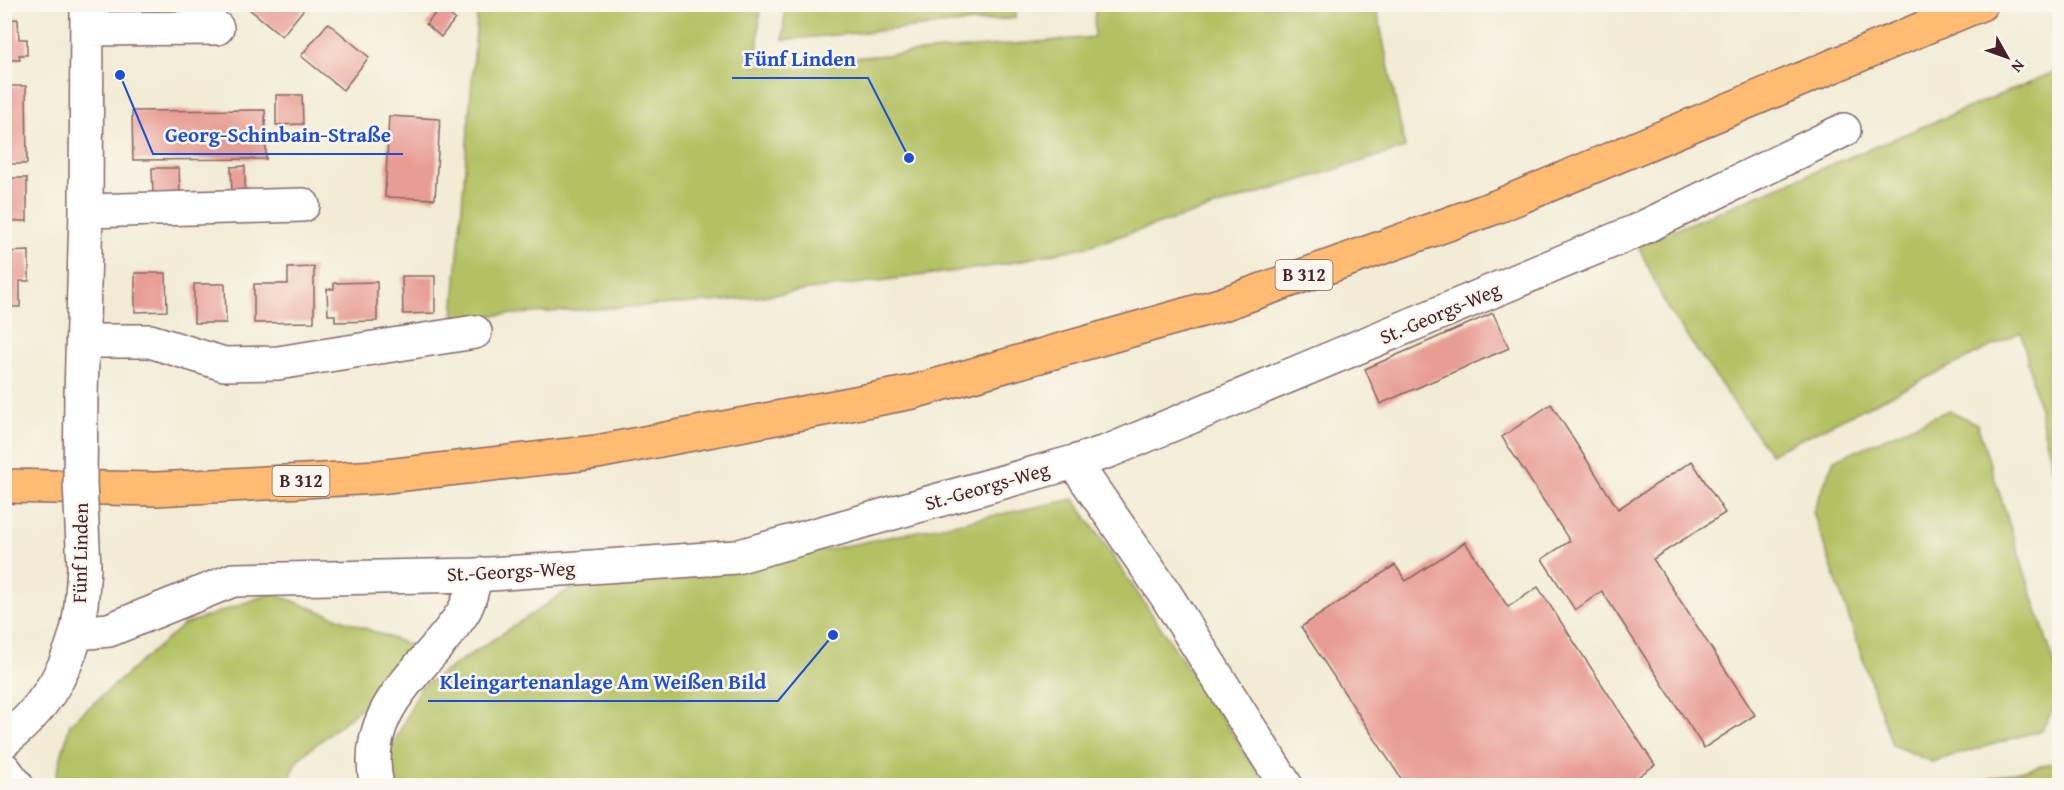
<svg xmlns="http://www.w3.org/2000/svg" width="2064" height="790" font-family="'Gentium Book Plus',serif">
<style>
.green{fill:#b4c163;stroke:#7f7047;stroke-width:1.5}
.building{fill:#e89d94}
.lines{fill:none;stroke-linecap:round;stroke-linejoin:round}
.minor-casing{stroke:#856766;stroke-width:36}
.major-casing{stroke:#856766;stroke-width:36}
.minor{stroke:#fff;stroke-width:33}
.major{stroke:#febb71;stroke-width:33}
.minor-bridge-casing{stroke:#856766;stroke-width:36;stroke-linecap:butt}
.minor-bridge{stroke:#fff;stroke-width:33}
.labels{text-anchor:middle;stroke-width:5;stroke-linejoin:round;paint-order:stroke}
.shield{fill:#fbf7ec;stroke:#7f6065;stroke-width:1.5}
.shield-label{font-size:18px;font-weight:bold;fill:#4a1f2b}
.street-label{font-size:20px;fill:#4a1f2b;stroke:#fbf7ec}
.leader{fill:none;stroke:#1d4ed8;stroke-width:2}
.callout-dot{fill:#1d4ed8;stroke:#fbf7ec;stroke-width:2}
.callout-label{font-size:21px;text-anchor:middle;font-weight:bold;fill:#1d4ed8;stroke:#fbf7ec;stroke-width:5;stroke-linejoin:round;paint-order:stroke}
</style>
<rect width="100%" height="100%" fill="#fbf7ec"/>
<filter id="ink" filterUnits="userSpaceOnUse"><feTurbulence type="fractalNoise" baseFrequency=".0167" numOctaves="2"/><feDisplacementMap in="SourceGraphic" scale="12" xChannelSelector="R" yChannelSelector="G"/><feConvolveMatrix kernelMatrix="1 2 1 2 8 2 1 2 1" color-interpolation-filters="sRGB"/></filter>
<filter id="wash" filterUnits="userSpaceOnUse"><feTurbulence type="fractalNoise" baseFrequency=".008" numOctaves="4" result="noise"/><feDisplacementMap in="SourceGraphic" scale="24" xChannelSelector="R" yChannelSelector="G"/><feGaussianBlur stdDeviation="1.35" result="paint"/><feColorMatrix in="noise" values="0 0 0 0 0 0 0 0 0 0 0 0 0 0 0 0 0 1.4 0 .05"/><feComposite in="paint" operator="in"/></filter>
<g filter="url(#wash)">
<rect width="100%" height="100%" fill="#f2ecd5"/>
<path class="green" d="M 785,4 L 1016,4 L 1017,5 L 1015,18 L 783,40 Z
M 478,5 L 760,5 L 757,66 L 1094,37 L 1095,5 L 1376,5 L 1405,148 L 1088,246 L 995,266 L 724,301 L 453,318 Z
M 2059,70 L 2059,495 L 2021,332 L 1770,454 L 1667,308 L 1638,245 Z
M 1949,410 L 1977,424 L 2059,678 L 2059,698 L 2042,730 L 1932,762 L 1892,745 L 1813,512 L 1834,460 Z
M 1074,499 L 1267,785 L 390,786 L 386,759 L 421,687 L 579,583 L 738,568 Z
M 272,593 L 423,650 L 384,689 L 296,761 L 288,785 L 64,786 L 56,776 L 70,724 L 183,625 Z
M 2059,761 L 2059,785 L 1966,785 Z"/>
<g id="blocks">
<path class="building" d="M 123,4 L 138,4 L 138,13 L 124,13 Z
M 155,4 L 169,4 L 169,14 L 155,14 Z
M 185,4 L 200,4 L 200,13 L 185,13 Z
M 243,4 L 308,4 L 282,36 Z
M 441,7 L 455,19 L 441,37 L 426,24 Z
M 18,19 L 19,39 L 27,39 L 27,55 L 19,55 L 20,60 L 8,60 L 8,75 L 4,75 L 4,20 Z
M 328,23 L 369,57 L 343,90 L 301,56 Z
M 5,86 L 26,86 L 27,164 L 5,164 Z
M 276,95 L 302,95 L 303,124 L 276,125 Z
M 265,110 L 266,159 L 133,160 L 132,111 Z
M 389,116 L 440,119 L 435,199 L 385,197 Z
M 245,166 L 245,193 L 232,193 L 231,167 Z
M 152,168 L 179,168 L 180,193 L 153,194 Z
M 4,178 L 27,178 L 27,221 L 10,221 L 10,234 L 4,235 Z
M 29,251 L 29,281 L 20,281 L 20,307 L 4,307 L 4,252 Z
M 314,267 L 314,322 L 254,323 L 254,284 L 288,284 L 288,268 Z
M 135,273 L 166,273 L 167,311 L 135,312 Z
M 402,276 L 435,276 L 435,313 L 403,314 Z
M 377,282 L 377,321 L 335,322 L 335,315 L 328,315 L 327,289 L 334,289 L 334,283 Z
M 194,284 L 225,284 L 226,323 L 194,323 Z
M 1493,313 L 1509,348 L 1380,404 L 1365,369 Z
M 1551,404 L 1618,509 L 1692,461 L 1725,513 L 1653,559 L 1755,715 L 1704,748 L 1602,591 L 1575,610 L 1542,559 L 1570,541 L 1502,437 Z
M 1465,542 L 1508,607 L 1538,587 L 1655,765 L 1624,786 L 1406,786 L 1301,627 L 1395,565 L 1406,581 Z"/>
</g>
</g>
<g filter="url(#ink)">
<use href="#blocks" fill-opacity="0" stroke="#856766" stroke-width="1.5"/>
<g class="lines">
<defs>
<path id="minor" d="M 87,29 L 217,28
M 86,211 L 303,205
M 84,341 L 150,341 L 224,364 L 278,363 L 475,332
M 81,396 L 86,211 L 87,4
M 1074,462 L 1164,592 L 1286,786
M 77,633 L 109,630 L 233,580 L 476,575 L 736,557 L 1074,462 L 1109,451 L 1636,231 L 1844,130
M 4,741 C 40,713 64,677 76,634 C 82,614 82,589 84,568
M 4,769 L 17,786
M 377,786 C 359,707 425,671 462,614 C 470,603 472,587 476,575"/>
<path id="major" d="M 4,486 L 156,489 L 378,477 L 597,452 L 913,392 L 1223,304 L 1496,207 L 1981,4"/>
</defs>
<use href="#minor" class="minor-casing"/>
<use href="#major" class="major-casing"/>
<use href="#minor" class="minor"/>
<use href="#major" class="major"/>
<defs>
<path id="minor-bridge" d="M 81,396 L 80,482 L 84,568"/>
</defs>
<use href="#minor-bridge" class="minor-bridge-casing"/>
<use href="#minor-bridge" class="minor-bridge"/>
</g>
</g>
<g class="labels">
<g class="shield">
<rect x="1275.5" y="260" width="57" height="30" rx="4.5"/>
<rect x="272.5" y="466" width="57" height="30" rx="4.5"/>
</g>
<g class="shield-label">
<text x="1304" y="281">B 312</text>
<text x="301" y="487">B 312</text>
</g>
<g class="street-label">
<text transform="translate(1440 313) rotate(-23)" y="7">St.-Georgs-Weg</text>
<text transform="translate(987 486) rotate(-16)" y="7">St.-Georgs-Weg</text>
<text transform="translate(80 553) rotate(-89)" y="7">Fünf Linden</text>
<text transform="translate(511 571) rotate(-3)" y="7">St.-Georgs-Weg</text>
</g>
</g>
<path class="leader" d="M909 158L868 78H732M120 75L153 154H403M833 635L778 701H428"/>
<g class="callout-dot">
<circle cx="909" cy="158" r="6"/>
<circle cx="120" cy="75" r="6"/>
<circle cx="833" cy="635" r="6"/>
</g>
<g class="callout-label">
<text x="800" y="66">Fünf Linden</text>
<text x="278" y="142">Georg-Schinbain-Straße</text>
<text x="603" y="689">Kleingartenanlage Am Weißen Bild</text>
</g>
<rect width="2064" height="790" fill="none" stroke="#fbf7ec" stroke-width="24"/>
<g transform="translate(2007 57) rotate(130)" stroke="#fbf7ec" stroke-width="4.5" paint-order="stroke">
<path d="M0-4.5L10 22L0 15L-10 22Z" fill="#4a1f2b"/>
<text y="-9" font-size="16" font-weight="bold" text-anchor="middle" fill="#4a1f2b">N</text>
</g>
</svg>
